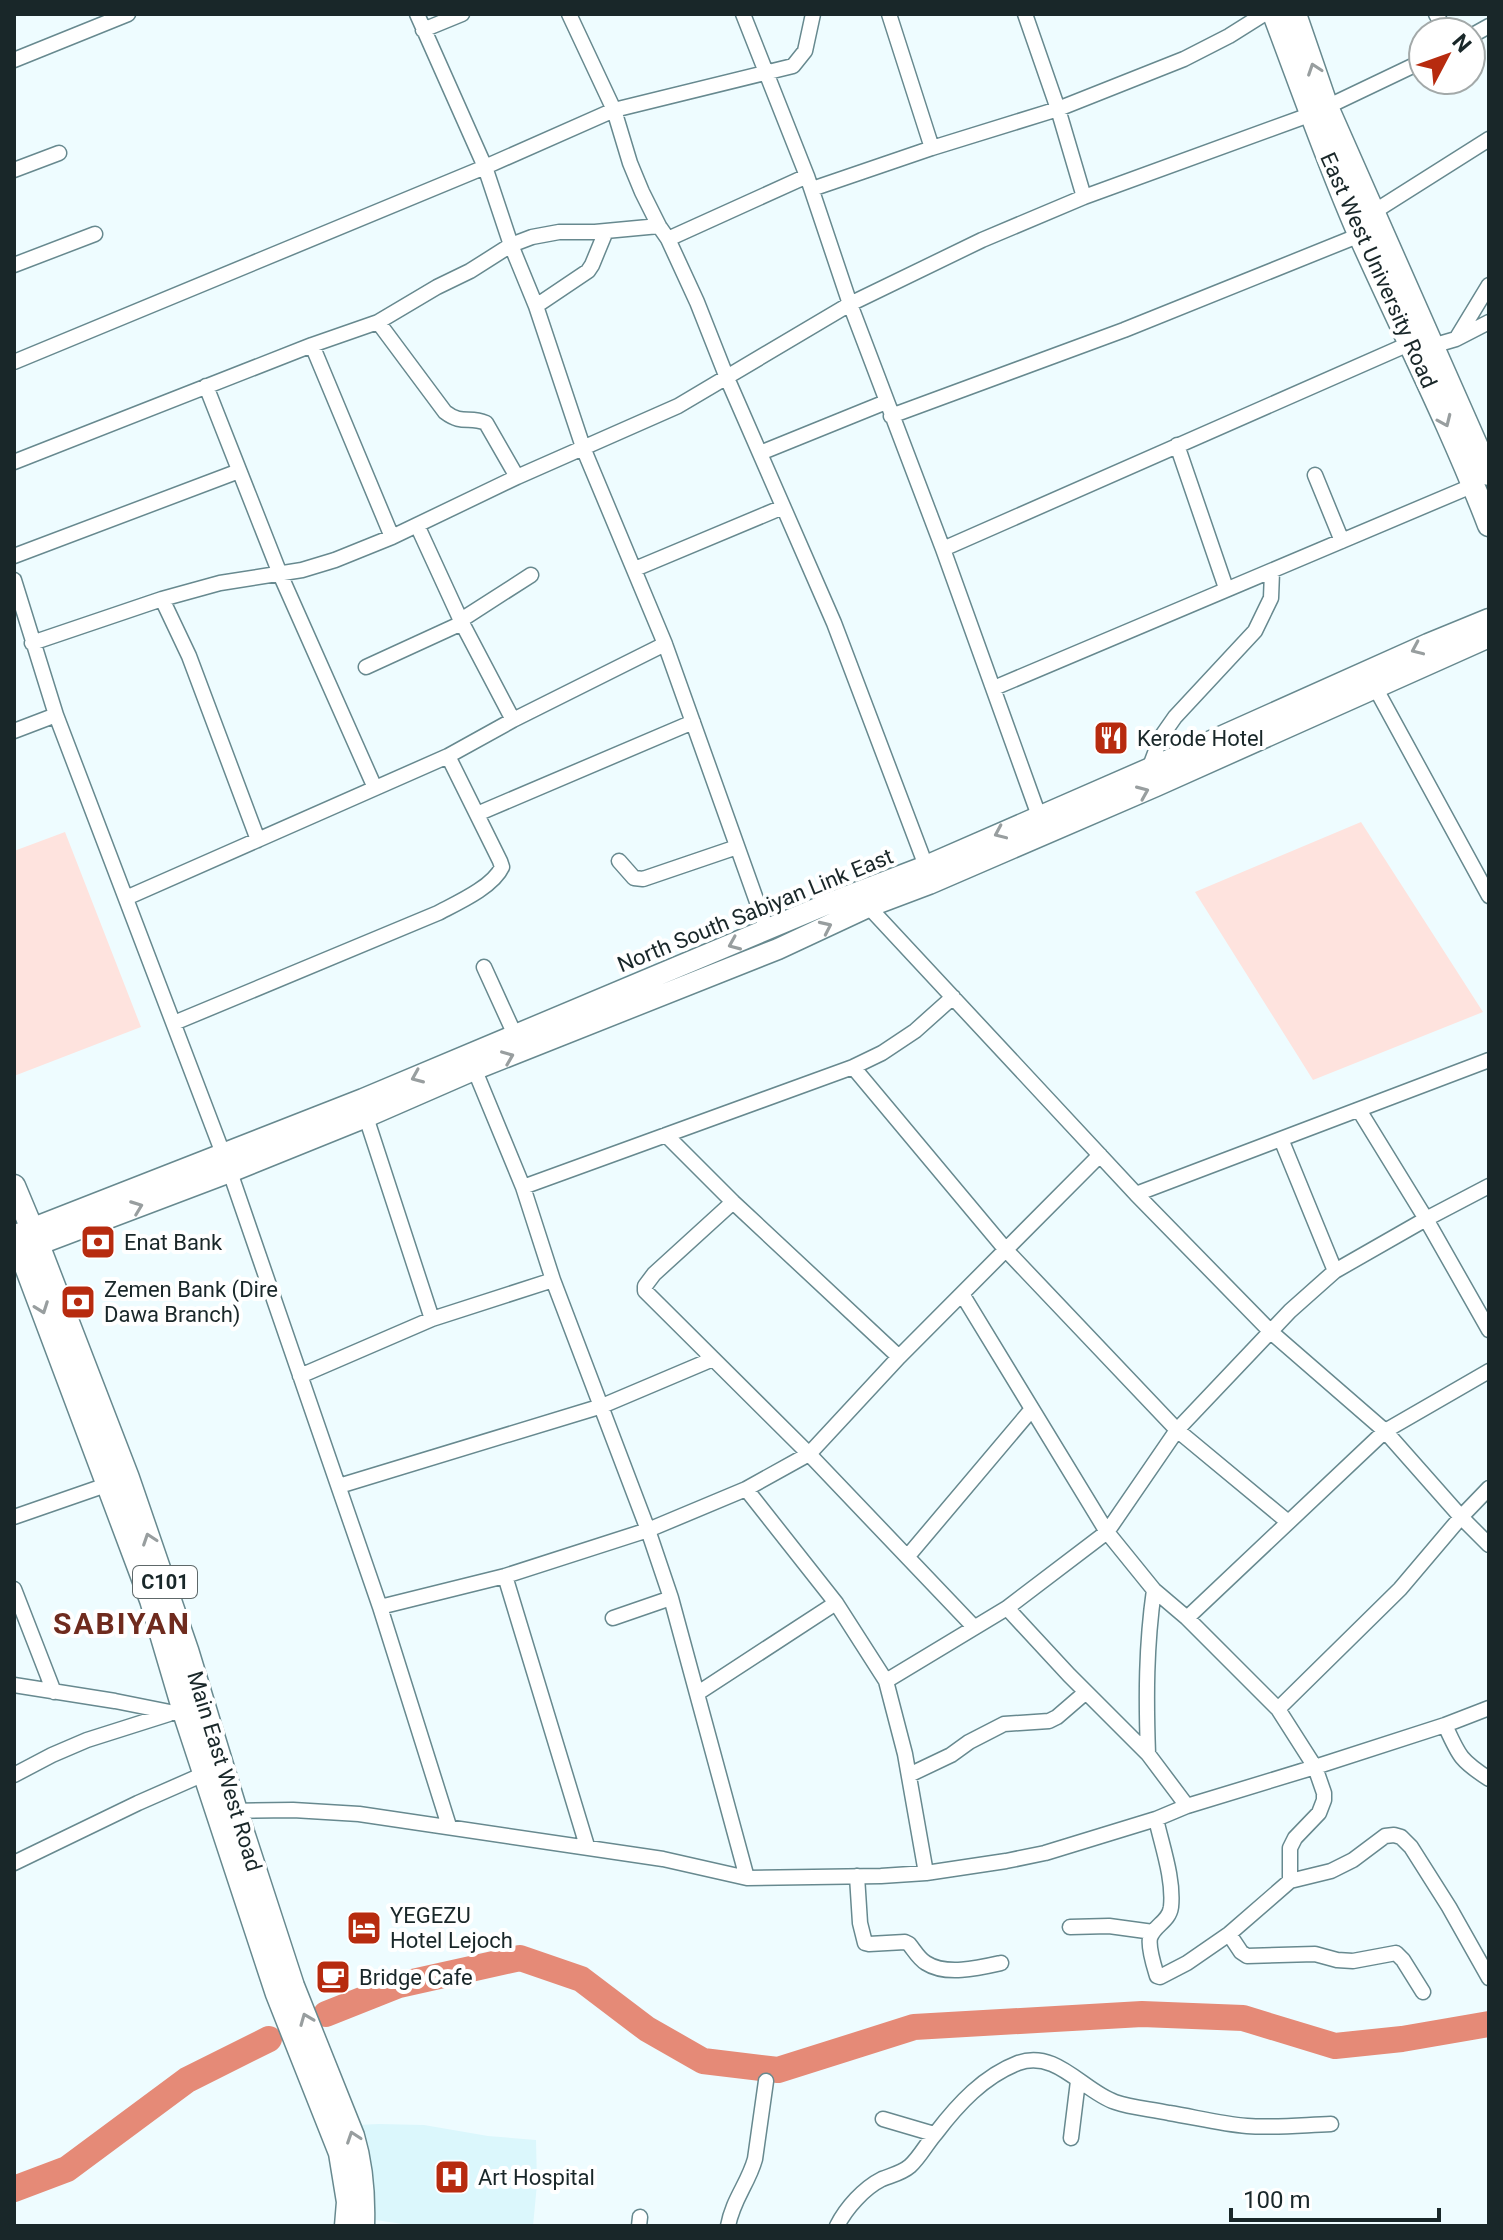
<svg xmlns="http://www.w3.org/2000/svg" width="1503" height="2240" font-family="Roboto,sans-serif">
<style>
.built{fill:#dbf7fc}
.green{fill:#fee3de}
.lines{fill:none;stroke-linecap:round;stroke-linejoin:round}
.river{stroke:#e58a77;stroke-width:26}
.street-casing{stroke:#67898f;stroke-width:17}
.secondary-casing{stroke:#67898f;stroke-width:23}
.primary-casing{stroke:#67898f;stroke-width:25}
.street{stroke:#fff;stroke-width:14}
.secondary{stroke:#fff;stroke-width:20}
.primary{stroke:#fff;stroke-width:22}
.oneway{stroke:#989e9f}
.labels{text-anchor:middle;stroke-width:8;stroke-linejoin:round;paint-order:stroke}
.shield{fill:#fff;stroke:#5e6869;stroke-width:2}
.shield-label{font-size:20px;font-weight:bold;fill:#192729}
.street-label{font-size:22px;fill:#192729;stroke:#fff}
.poi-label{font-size:22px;fill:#192729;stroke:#fff;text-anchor:start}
.district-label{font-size:30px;font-weight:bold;letter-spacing:2px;fill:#6f2b1e;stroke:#fff}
</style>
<rect width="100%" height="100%" fill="#eefcff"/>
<path class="built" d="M 379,2124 L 424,2125 L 488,2136 L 536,2140 L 537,2184 L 533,2226 L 416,2226 L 369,2219 L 356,2125 Z"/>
<path class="green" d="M 1361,822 L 1483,1012 L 1313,1080 L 1195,892 Z
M 65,832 L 141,1027 L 14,1076 L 14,851 Z"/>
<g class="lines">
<path class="river" d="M 326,2014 L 399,1985 L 520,1958 L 581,1979 L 647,2029 L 703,2061 L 778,2070 L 914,2027 L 1142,2014 L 1243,2018 L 1335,2046 L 1402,2039 L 1489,2024
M 14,2189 L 67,2169 L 187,2080 L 269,2039"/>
<defs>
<path id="street" d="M 417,14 L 485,167 L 511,245 L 536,306 L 584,450 L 665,644 L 767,930
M 569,14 L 614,110 L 630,163 L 642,192 L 659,226 L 668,239 L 697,302 L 727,378 L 834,623 L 926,866
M 743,14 L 807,176 L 850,304 L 943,549 L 1039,816
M 889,14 L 932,148
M 1025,14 L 1058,109 L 1084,197
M 1436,14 L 1446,32
M 423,30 L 462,14
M 1471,36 L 1489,26
M 14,60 L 128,14
M 14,170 L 59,153
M 812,189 L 932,148 L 1058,109 L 1184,59 L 1229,36 L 1264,14
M 1372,213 L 1489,139
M 668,239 L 807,176
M 14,265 L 95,234
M 536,306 L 588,271 L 592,265 L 606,231
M 378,322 L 445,412 C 462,425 469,416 486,423 L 517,477
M 1458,336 L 1489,285
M 312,345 L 392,537
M 14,362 L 485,167 L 614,110 L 793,66 L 805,51 L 813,14
M 206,386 L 280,574 L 375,788
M 891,416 L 1124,330 L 1360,235
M 1177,445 L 1226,588
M 760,453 L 886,402
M 14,462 L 312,345 L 378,322 L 437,287 L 470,271 L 511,245 L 532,237 L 559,232 L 595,232 L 659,226
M 1315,475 L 1342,541
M 417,525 L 462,623 L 513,720
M 943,549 L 1411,343 L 1432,346 L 1456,339 L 1489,322
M 14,556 L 239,471
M 635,569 L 783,507
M 14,580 L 56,715 L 230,1172 L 380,1607 L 449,1826
M 162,599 L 189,656 L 258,840
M 461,620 L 531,575
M 32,643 L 162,599 L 220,583 L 302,570 L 335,560 L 392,537 L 517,477 L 678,406 L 850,304 L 982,240 L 1084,197 L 1312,114 L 1423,61
M 366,667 L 462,623
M 994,688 L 1474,485
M 1376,689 L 1489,896
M 14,731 L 56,715
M 1149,769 L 1161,737 L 1175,717 L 1255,631 L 1271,598 L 1272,572
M 477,814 L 693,722
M 619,861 L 634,878 L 643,879 L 737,847
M 126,898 L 448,756 L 513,720 L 665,644
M 865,903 L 1136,1194 L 1271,1332 L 1385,1431 L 1461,1517 L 1489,1545
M 484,967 L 515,1035
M 174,1023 L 438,913 C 457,903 493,887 502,867 L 500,861 L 448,756
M 471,1061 L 523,1187 L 553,1280 L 648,1530 L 671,1598 L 747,1878
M 853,1067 L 1006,1250 L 1177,1430 L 1288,1522
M 1359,1110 L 1426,1219 L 1489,1330
M 366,1117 L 432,1319
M 666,1135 L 733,1202 L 899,1357
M 1281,1139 L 1335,1271
M 523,1187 L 853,1067 L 882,1053 L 915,1031 L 953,997
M 1136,1194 L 1489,1060
M 733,1202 L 654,1274 L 645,1286 L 645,1291 L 809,1454 L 974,1627
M 962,1294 L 1107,1532 L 1154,1590 L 1187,1618 L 1278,1709 L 1315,1767 L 1324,1793 L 1324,1800 L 1319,1813 L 1295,1838 L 1290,1848 L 1290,1881
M 300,1376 L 432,1319 L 553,1280
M 339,1486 L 602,1406 L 713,1359
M 746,1489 L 836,1603 L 886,1681 L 905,1754 L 926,1873
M 14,1517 L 112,1483
M 908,1556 L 1032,1409
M 505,1576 L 587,1846
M 14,1589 L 54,1692
M 380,1607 L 505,1576 L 648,1530 L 746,1489 L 809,1454 L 899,1357 L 1100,1155
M 1007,1608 L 1069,1675 L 1148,1754 L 1187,1806
M 613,1618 L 671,1598
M 1187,1618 L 1385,1431 L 1489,1371
M 886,1681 L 1007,1608 L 1107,1532 L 1177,1430 L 1290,1311 L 1335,1271 L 1426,1219 L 1489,1186
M 14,1685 L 115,1701 L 185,1715
M 698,1693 L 836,1603
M 1278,1709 L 1400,1589 L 1461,1517 L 1489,1488
M 1445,1725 C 1459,1756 1460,1760 1489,1779
M 1148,1754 C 1146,1698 1146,1646 1154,1590
M 14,1775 L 52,1755 L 87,1740 L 169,1714
M 909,1775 L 951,1755 L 969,1742 L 1004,1724 L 1049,1721 L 1057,1717 L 1086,1692
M 229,1811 L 293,1810 L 359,1814 L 663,1859 L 747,1878 L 881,1876 L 926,1873 L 1006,1861 L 1045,1853 L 1156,1819 L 1187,1806 L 1315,1767 L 1445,1725 L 1489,1708
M 1156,1819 C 1162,1846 1174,1879 1171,1907 C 1169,1922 1154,1925 1150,1938 C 1148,1948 1154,1966 1157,1976 L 1160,1977 L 1187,1963 L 1229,1934 L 1290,1881 L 1331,1871 L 1353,1860 L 1385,1836 L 1394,1835 L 1401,1837 L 1411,1847 L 1449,1907 L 1489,1978
M 14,1863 L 138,1803 L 204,1774
M 857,1876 L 860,1923 L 865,1943 L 869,1944 L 905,1942 L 909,1944 C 914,1950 919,1959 926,1963 C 946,1976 979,1968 1001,1963
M 1070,1927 L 1109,1926 L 1153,1932
M 1229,1934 L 1241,1952 L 1247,1956 L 1315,1954 L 1337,1960 L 1353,1961 L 1396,1953 L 1403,1960 L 1423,1992
M 883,2119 L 934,2134
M 1071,2138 L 1078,2081
M 639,2226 L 640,2217
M 728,2226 C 733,2199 748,2184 755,2159 L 766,2081
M 837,2226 C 846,2208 864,2188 882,2179 C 892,2175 902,2173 910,2166 C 920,2157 927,2143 936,2133 C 958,2104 984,2076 1018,2063 C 1056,2049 1083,2091 1115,2102 C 1132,2108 1151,2109 1169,2113 C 1194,2117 1221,2124 1247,2126 C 1275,2128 1303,2125 1331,2124"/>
<path id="secondary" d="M 18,1234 L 363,1099 L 832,902 L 926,866 L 1162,763 L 1428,644 L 1489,619
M 24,1250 L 230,1172 L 366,1117 L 476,1069 L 778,949 L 868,907 L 929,884 L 1156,786 L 1489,637"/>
<path id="primary" d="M 1274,14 C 1302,88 1328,163 1360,236 C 1403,332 1451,426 1489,525
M 1295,14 L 1327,107 L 1489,474
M 14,1186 L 32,1229 L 128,1478 L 187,1650 L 236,1811 L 293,1986 L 353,2136 C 362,2166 364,2195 363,2226
M 14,1235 L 151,1600 L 185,1715 L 277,1994 L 340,2153 L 348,2202 L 346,2226"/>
</defs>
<use href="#street" class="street-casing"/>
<use href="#secondary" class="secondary-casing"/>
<use href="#primary" class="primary-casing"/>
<use href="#street" class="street"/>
<use href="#secondary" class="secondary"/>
<use href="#primary" class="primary"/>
</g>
<defs><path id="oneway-chevron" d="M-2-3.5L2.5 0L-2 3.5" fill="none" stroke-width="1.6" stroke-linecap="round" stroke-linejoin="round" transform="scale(2)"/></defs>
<g class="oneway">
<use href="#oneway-chevron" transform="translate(1314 69) rotate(-109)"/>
<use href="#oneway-chevron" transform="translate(1445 421) rotate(66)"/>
<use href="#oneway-chevron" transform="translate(1417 649) rotate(156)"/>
<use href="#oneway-chevron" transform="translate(1143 792) rotate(-23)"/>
<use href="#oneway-chevron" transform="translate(1000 833) rotate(156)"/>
<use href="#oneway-chevron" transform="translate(826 927) rotate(-25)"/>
<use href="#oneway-chevron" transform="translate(734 944) rotate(157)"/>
<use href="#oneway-chevron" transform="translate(508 1057) rotate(-22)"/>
<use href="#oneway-chevron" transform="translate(417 1077) rotate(157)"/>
<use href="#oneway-chevron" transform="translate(137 1207) rotate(-21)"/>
<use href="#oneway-chevron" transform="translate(42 1308) rotate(70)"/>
<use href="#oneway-chevron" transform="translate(149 1539) rotate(-109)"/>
<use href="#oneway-chevron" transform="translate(306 2019) rotate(-112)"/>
<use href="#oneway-chevron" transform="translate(353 2137) rotate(-109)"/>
</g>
<defs>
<symbol id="restaurant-square" viewBox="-11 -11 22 22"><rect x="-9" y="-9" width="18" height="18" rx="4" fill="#b72b0f" stroke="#fff"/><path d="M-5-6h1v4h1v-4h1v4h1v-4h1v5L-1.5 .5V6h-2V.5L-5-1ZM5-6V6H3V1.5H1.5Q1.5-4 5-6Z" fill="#fff"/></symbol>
<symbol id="bank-square" viewBox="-11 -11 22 22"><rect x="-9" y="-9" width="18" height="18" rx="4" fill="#b72b0f" stroke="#fff"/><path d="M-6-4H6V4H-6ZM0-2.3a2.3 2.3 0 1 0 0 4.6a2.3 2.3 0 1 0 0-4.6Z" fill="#fff"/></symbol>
<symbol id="hotel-square" viewBox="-11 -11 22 22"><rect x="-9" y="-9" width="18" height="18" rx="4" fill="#b72b0f" stroke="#fff"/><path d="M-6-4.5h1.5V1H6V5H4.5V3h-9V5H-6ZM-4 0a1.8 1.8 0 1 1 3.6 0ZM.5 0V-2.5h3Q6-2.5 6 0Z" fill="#fff"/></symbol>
<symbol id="cafe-square" viewBox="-11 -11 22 22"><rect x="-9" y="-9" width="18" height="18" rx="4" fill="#b72b0f" stroke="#fff"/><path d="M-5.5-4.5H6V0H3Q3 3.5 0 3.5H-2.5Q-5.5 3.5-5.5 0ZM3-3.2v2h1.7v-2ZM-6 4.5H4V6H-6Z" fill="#fff"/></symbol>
<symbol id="hospital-square" viewBox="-11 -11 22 22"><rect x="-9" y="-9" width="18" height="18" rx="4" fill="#b72b0f" stroke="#fff"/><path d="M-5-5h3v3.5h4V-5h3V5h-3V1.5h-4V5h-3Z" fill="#fff"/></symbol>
</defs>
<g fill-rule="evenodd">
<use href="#restaurant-square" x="1091" y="718" width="40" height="40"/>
<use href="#bank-square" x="78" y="1222" width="40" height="40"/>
<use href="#bank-square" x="58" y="1282" width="40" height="40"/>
<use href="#hotel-square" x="344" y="1908" width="40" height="40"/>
<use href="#cafe-square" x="313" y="1957" width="40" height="40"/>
<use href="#hospital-square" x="432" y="2157" width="40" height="40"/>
</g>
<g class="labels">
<rect class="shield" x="133" y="1566" width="64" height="32" rx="6"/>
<g class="shield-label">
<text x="165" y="1589">C101</text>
</g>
<g class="street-label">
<text transform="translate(1379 270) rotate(66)" y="8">East West University Road</text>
<text transform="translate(755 910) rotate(-22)" y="8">North South Sabiyan Link East</text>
<text transform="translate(225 1771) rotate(73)" y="8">Main East West Road</text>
</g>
<g class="poi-label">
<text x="1137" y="746">Kerode Hotel</text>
<text x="124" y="1250">Enat Bank</text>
<text x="104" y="1297">Zemen Bank (Dire<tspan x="104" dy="25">Dawa Branch)</tspan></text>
<text x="390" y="1923">YEGEZU<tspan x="390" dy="25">Hotel Lejoch</tspan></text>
<text x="359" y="1985">Bridge Cafe</text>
<text x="478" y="2185">Art Hospital</text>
</g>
<g class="district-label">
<text x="122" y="1634">SABIYAN</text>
</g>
</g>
<rect width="1503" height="2240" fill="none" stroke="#192729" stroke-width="32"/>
<g transform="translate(1447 56) rotate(49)"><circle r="38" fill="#ffffff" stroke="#a3a9a9" stroke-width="2"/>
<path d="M0-6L14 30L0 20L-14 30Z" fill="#b72b0f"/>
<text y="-12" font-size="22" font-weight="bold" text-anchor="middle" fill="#192729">N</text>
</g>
<path d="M1231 2208v12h208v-12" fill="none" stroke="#192729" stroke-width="4"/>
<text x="1243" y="2208" font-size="24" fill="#192729" stroke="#ffffff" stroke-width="6" paint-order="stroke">100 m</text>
</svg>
